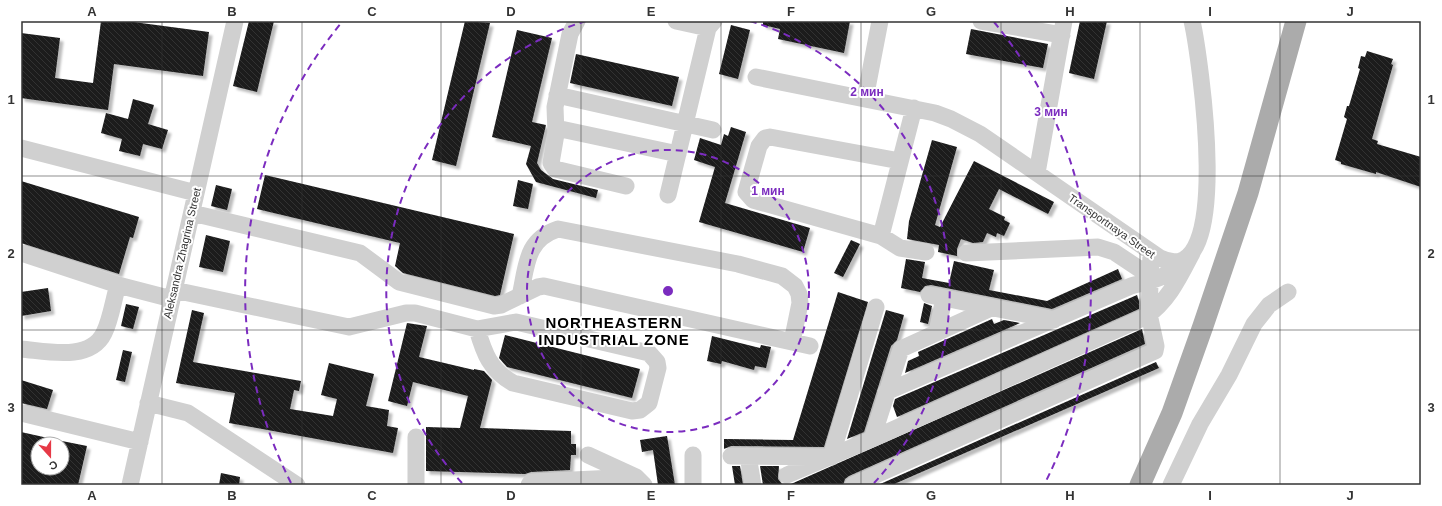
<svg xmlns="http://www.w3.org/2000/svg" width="1442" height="506" font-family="Helvetica,sans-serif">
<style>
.building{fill:url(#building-back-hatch);filter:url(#shadow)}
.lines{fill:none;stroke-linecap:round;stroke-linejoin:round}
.minor{stroke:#d0d0d0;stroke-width:17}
.major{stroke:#ababab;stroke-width:21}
.grid{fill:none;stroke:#333;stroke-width:1;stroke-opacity:0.55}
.ring{fill:none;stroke:#7b2cbf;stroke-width:2;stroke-dasharray:7 5}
.labels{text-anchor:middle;stroke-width:4;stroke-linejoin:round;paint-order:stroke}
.street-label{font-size:11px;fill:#333;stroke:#fff}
.district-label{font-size:15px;font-weight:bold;letter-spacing:1px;fill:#000;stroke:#fff}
.centre{fill:#7b2cbf;stroke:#fff;stroke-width:2}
.ring-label{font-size:12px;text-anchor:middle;font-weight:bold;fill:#7b2cbf;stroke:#fff;stroke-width:4;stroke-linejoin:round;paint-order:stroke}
.neatline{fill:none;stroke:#333;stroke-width:1.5}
.grid-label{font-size:13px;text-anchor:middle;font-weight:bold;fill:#333}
</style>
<defs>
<pattern id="building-back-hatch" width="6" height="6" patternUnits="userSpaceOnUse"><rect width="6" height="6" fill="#1a1a1a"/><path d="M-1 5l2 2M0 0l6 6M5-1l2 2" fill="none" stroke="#333"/></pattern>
<filter id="shadow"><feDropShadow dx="3.5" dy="3.5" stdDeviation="1" flood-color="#0004"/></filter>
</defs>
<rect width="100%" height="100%" fill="#fff"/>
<path class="building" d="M 101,21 L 126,21 L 209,32 L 203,76 L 114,64 L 108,110 L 21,98 L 21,33 L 60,38 L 55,78 L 93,83 Z
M 249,21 L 274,21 L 257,92 L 233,86 Z
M 465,21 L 490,23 L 456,166 L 432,160 Z
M 763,21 L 850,21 L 844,53 L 778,39 L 780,29 L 763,25 Z
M 1080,21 L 1107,21 L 1094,79 L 1069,73 Z
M 731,25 L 750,30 L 738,79 L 719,74 Z
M 971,29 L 1048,44 L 1043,68 L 966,54 Z
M 517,30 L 552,38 L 532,122 L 546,125 L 537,163 L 541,170 L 553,179 L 598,190 L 596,198 L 536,182 L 526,164 L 531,146 L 492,137 Z
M 1367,51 L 1393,59 L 1391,64 L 1393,65 L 1372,139 L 1378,141 L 1377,144 L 1421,157 L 1421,187 L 1376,172 L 1376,174 L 1341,164 L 1341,162 L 1335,160 L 1347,119 L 1344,117 L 1347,106 L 1349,106 L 1360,69 L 1358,68 L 1361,56 L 1365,57 Z
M 576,54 L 679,77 L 672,106 L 570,83 Z
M 133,99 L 154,105 L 148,124 L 168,130 L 162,149 L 143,144 L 140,156 L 119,151 L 122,139 L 101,133 L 106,113 L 128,119 Z
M 731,127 L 746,132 L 725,203 L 810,228 L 803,252 L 699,222 L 715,167 L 694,160 L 700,138 L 721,145 L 724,134 L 728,136 Z
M 932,140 L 957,147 L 935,225 L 940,227 L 974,161 L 1054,202 L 1048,214 L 999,189 L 989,209 L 1005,217 L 1004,220 L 1010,223 L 1004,236 L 997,233 L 996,237 L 987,233 L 983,242 L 973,243 L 961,239 L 957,249 L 957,256 L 938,252 L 939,245 L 907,239 L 909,221 Z
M 265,175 L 514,234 L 500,295 L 495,296 L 403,273 L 395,266 L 400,243 L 257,209 Z
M 518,180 L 533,184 L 528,209 L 513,206 Z
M 21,181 L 139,217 L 133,238 L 130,237 L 119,274 L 21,243 Z
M 216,185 L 232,189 L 227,210 L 211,206 Z
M 206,235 L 230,241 L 223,272 L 199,267 Z
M 851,240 L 860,244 L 843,277 L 834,273 Z
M 906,259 L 925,262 L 922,278 L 949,283 L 954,261 L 994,270 L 989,290 L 1047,301 L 1118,269 L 1122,279 L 1052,309 L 931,285 L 925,286 L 920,292 L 901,288 Z
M 48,288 L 51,311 L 21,316 L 21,292 Z
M 838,292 L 868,302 L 824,447 L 731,446 L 724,449 L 724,439 L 793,440 Z
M 1137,295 L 1139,301 L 1139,309 L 897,417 L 893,406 L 895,399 Z
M 924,303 L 932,306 L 928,324 L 920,322 Z
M 126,304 L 139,307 L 133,329 L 121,326 Z
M 192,310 L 204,313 L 193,362 L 301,381 L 299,391 L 294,390 L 290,409 L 333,416 L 337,399 L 321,395 L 329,363 L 374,374 L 366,406 L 389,410 L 387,426 L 398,428 L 393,453 L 229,423 L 235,393 L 176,383 Z
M 886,310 L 904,315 L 897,340 L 891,346 L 864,432 L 847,439 Z
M 992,319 L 994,324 L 1004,320 L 1020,323 L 905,373 L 908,361 L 919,356 L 918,352 Z
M 407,323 L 427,326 L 419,357 L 474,370 L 474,369 L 484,371 L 492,380 L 480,428 L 571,431 L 571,444 L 576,444 L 576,455 L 571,455 L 570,470 L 531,472 L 525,474 L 426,471 L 426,427 L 460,428 L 468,396 L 413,382 L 407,406 L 388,401 Z
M 1142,329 L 1145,344 L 849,476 L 845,479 L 843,485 L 763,485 L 760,466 L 779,466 L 778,479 L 782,484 L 791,484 Z
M 505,335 L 640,369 L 632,398 L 507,367 L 499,358 Z
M 712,336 L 760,348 L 761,345 L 771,347 L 766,368 L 755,366 L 754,370 L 722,361 L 721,364 L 707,361 Z
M 123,350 L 132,352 L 125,382 L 116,380 Z
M 1156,362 L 1159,368 L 892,485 L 878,485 Z
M 21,380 L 53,390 L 47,409 L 21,403 Z
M 21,432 L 57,440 L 57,444 L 38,444 L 38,468 L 62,468 L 62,441 L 87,446 L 78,485 L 21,485 Z
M 667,436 L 675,485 L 658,485 L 653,450 L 642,452 L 640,440 Z
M 732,466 L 740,466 L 743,485 L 735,485 Z
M 221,473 L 240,477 L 239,485 L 219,485 Z"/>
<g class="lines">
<path class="minor" d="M 577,21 L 570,34 L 555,107 L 556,134 L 551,163 L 555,169 L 626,186
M 676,21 L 708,28
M 981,21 L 1062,35
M 756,77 L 935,113 L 951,119 L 980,134 L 1160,258 C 1236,295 1199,52 1192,21
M 557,95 L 713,130
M 865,99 L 880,21
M 556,128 L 678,154
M 21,148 L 196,193
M 900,161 L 770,137 L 765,138 L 759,146 L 746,192 L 753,200 L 881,236 L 900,248 L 926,252
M 1037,173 L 1064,21
M 668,195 L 708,28 L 714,21
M 192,213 L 360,253 L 399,282 L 494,306 L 501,305 L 538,287 L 544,286 L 810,346
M 881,236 L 914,108
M 21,253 L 118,285
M 966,253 L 1098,247 L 1114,252 L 1150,276
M 174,290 L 349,327 L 406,313 L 415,313 L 477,329 L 516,322 L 649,353 L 657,362 L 658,368 L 649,403 L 640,410 L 632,411 L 513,383 C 490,370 484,353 477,329
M 929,295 L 1054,320
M 520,296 C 527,266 525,240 558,229 L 738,264 L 782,276 L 795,286 L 799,294 L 800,303 L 792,342
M 937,332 L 944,298
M 21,349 C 46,351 90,362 104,333 C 111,319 113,301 118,285 L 172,299
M 886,392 L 1131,286 C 1154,280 1165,279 1183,261
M 148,403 L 188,413 L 297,485
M 21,413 L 140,442
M 872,439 L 1145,317 C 1168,302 1180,276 1192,253
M 588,455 L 636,477 L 644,485
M 731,456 L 831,457 L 876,307
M 748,456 L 753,485
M 787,475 L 872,439 L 901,349 L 991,308
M 130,485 L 235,21
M 416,485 L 416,437
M 529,485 L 531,482 L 636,477
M 693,485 L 693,455
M 853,485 L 1155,351 L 1156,346 L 1149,314 L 1151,253
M 1171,485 L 1200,424 L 1229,375 L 1254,324 L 1269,305 L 1288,292"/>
<path class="major" d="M 1140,485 L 1172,413 L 1203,326 L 1248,193 L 1296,21"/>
</g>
<path class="grid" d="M 162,21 L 162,485M 302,21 L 302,485M 441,21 L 441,485M 581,21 L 581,485M 721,21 L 721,485M 861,21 L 861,485M 1001,21 L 1001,485M 1140,21 L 1140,485M 1280,21 L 1280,485M 21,176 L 1421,176M 21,330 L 1421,330"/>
<g class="ring">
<circle cx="668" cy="291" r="141"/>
<path d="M462 483A282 282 0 0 1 586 21M750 21A282 282 0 0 1 874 483"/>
<path d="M291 483A423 423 0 0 1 342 22M994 22A423 423 0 0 1 1045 483"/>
</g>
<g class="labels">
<g class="street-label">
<text transform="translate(1112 226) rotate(35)" y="4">Transportnaya Street</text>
<text transform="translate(182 253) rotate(-77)" y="4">Aleksandra Zhagrina Street</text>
</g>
<g class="district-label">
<text x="614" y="328">NORTHEASTERN<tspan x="614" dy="17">INDUSTRIAL ZONE</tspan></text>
</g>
</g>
<circle cx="668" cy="291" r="6" class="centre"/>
<g class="ring-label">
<text x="867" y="96">2 мин</text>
<text x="1051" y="116">3 мин</text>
<text x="768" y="195">1 мин</text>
</g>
<rect width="1442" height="506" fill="none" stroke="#ffffff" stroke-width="44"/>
<g transform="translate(50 456) rotate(159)"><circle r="19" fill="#ffffff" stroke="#adadad"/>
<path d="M0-3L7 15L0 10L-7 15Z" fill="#e63946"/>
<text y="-6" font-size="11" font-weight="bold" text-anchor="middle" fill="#333333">С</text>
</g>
<rect x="22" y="22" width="1398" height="462" class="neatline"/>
<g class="grid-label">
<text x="92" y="16">A</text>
<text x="232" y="16">B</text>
<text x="372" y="16">C</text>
<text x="511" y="16">D</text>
<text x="651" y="16">E</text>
<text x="791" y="16">F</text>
<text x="931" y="16">G</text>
<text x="1070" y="16">H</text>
<text x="1210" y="16">I</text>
<text x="1350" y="16">J</text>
<text x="11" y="104">1</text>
<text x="1431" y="104">1</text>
<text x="11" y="258">2</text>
<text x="1431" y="258">2</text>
<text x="11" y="412">3</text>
<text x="1431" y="412">3</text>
<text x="92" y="500">A</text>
<text x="232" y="500">B</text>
<text x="372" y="500">C</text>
<text x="511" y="500">D</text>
<text x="651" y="500">E</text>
<text x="791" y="500">F</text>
<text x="931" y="500">G</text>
<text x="1070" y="500">H</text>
<text x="1210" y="500">I</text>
<text x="1350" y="500">J</text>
</g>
</svg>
